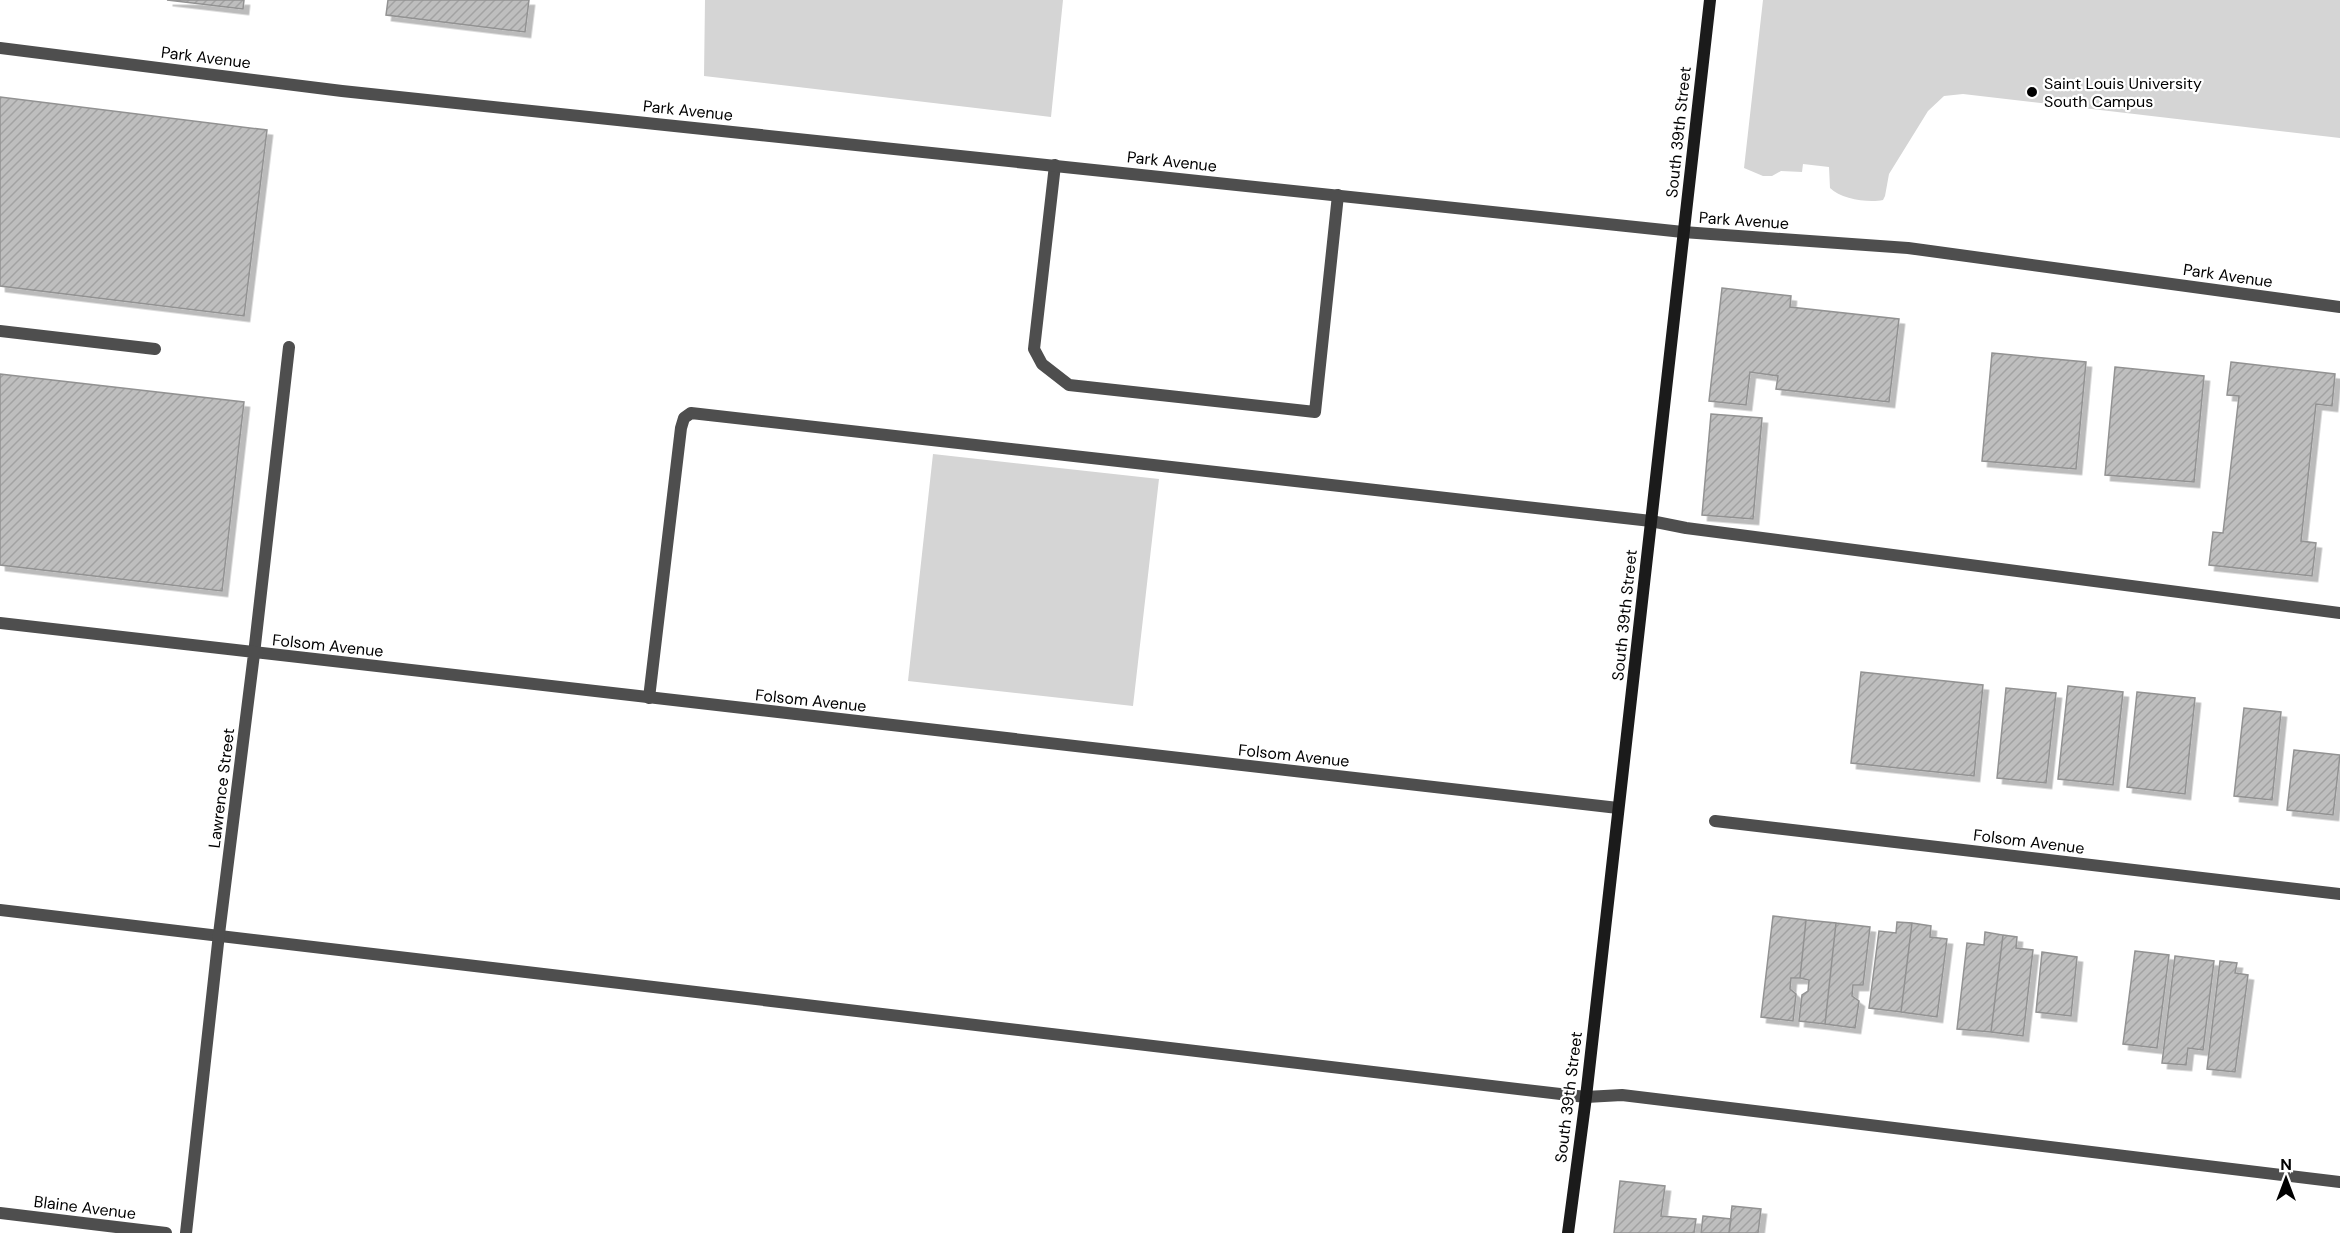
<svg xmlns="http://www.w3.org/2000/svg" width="2340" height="1233" font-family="'DM Sans',sans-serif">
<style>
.green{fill:#d5d5d5}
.building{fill:url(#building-hatch);stroke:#929292;stroke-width:1.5;filter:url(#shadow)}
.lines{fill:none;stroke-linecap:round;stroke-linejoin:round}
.lane{stroke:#4e4e4e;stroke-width:12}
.street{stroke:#4e4e4e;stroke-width:12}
.secondary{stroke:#1b1b1b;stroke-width:12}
.poi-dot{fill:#000;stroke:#fff;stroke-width:2}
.labels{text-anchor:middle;stroke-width:4.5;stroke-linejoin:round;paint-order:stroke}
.street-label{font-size:16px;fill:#000;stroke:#fff}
.poi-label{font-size:16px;fill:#000;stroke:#fff;text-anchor:start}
</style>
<defs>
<pattern id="building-hatch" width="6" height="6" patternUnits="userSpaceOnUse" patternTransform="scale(1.5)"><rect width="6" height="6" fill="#bebebe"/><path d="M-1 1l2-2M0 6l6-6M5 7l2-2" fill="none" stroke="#a2a2a2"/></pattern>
<filter id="shadow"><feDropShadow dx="5.5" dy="5.5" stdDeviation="0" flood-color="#0004"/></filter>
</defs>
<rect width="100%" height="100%" fill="#fff"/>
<path class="green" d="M 705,0 L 1063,0 L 1051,117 L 704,76 Z
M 1763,0 L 2340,0 L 2340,138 L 1963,94 L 1944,96 L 1928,111 L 1889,174 L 1885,196 L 1883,200 C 1868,203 1841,199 1830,188 L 1829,167 L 1803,164 L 1802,172 L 1781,171 L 1772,176 L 1763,176 L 1744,168 Z
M 933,454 L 1159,479 L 1133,706 L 908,681 Z"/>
<path class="building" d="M 167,0 L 244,0 L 243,9 Z
M 388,0 L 529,0 L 525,32 L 386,15 Z
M 0,97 L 267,130 L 244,316 L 0,286 Z
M 1722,288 L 1791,296 L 1790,307 L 1899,319 L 1889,402 L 1776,389 L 1778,376 L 1750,372 L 1746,405 L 1709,401 Z
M 1992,353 L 2086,362 L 2076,469 L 1982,461 Z
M 2231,362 L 2335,374 L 2332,406 L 2316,404 L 2301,541 L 2316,543 L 2312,576 L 2209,565 L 2213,532 L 2223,533 L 2239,396 L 2227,395 Z
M 2115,367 L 2204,376 L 2194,482 L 2105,475 Z
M 0,374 L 244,402 L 222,591 L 0,565 Z
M 1711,414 L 1762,418 L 1753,519 L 1702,515 Z
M 1861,672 L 1983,685 L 1974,776 L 1851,763 Z
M 2068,686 L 2123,692 L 2113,785 L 2058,779 Z
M 2006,688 L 2056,693 L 2046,783 L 1997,778 Z
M 2137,692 L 2195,698 L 2185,794 L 2127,787 Z
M 2244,708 L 2281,712 L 2272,800 L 2234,796 Z
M 2294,750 L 2340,755 L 2333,815 L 2287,810 Z
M 1773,916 L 1806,920 L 1800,978 L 1791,978 L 1790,989 L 1796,994 L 1793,1021 L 1761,1017 Z
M 1806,920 L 1836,923 L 1825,1024 L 1799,1021 L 1802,995 L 1808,991 L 1809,980 L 1800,978 Z
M 1897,922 L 1912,923 L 1901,1012 L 1869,1008 L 1879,931 L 1896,933 Z
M 1836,923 L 1870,927 L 1863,985 L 1853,985 L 1852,996 L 1859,1001 L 1855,1028 L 1825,1024 Z
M 1912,923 L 1931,926 L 1930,937 L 1947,939 L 1937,1017 L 1901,1012 Z
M 1985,932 L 2003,935 L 1991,1032 L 1957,1029 L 1967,943 L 1984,945 Z
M 2003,935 L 2017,937 L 2016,948 L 2033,950 L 2023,1036 L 1991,1032 Z
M 2135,951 L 2169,955 L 2157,1048 L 2123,1044 Z
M 2042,952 L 2077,957 L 2071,1016 L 2036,1012 Z
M 2175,956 L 2214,961 L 2203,1050 L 2188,1048 L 2186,1065 L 2162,1063 Z
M 2220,961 L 2237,963 L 2235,973 L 2248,975 L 2235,1072 L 2207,1069 Z
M 1620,1181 L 1665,1186 L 1661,1216 L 1696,1219 L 1694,1233 L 1614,1233 Z
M 1732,1206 L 1761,1209 L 1758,1233 L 1729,1233 Z
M 1703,1216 L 1731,1219 L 1729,1233 L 1701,1233 Z"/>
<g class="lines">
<path class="lane" d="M 1055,165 L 1034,349 L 1042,364 L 1069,385 L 1315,412 L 1338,195
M 0,331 L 155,349
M 254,654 L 289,347
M 649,698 L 681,428 L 684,418 L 691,413 L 1651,521 L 1686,528 L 2340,613
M 0,910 L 1586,1097 L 1622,1095 L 2340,1182"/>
<path class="street" d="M 0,48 L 342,91 L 1683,232 L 1908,248 L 2340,307
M 0,623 L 1618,808
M 1715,821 L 2340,894
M 0,1213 L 166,1233
M 186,1233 L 219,934 L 254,654"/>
<path class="secondary" d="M 1568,1233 L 1586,1097 L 1710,0"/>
</g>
<circle class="poi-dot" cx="2032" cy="92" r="6"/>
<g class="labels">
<g class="street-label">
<text transform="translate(206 57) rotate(7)" y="6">Park Avenue</text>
<text transform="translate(688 110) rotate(6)" y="6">Park Avenue</text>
<text transform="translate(1678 132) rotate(-84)" y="6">South 39th Street</text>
<text transform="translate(1172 161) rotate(6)" y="6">Park Avenue</text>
<text transform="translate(1744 220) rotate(4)" y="6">Park Avenue</text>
<text transform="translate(2228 275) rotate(8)" y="6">Park Avenue</text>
<text transform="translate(1624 615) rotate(-84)" y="6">South 39th Street</text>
<text transform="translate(328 645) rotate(6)" y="6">Folsom Avenue</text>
<text transform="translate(811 700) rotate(6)" y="6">Folsom Avenue</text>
<text transform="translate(1294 755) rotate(6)" y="6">Folsom Avenue</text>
<text transform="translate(221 788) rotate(-83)" y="6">Lawrence Street</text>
<text transform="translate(2029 841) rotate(7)" y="6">Folsom Avenue</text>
<text transform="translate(1568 1097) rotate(-83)" y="6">South 39th Street</text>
<text transform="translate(85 1207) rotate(7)" y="6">Blaine Avenue</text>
</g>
<g class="poi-label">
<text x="2044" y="89">Saint Louis University<tspan x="2044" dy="18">South Campus</tspan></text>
</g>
</g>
<g transform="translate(2286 1179)" stroke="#ffffff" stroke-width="4.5" paint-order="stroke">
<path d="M0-4.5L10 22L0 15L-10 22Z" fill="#000000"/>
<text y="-9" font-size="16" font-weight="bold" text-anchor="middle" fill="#000000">N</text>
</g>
</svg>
